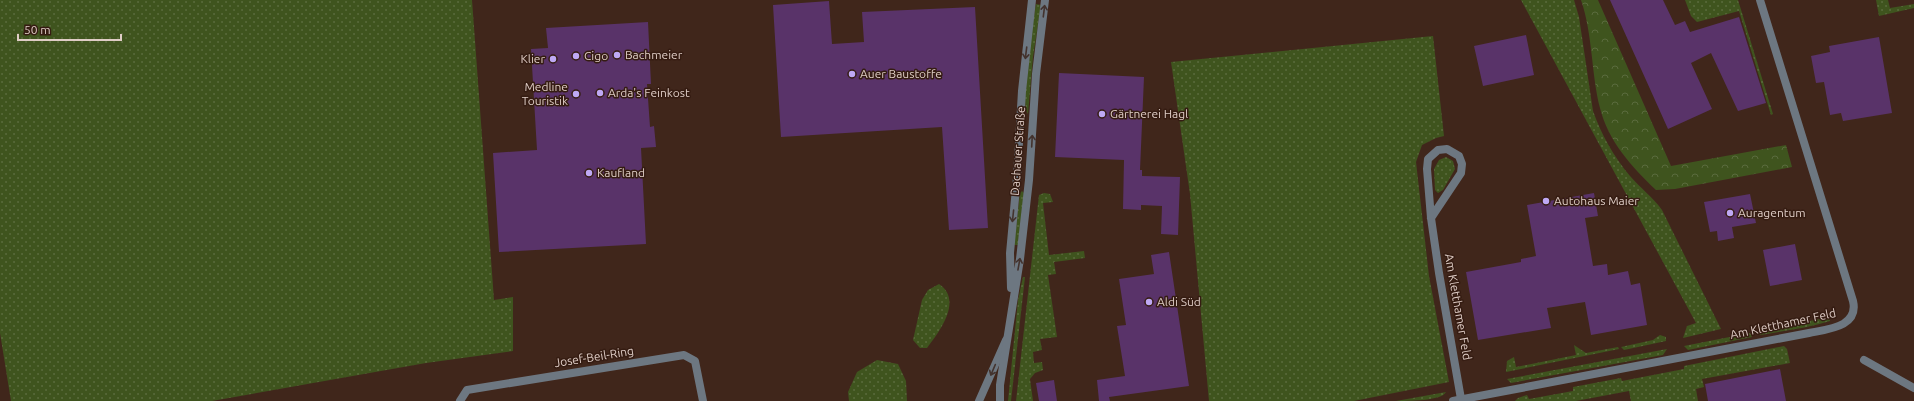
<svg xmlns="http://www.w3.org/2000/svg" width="1914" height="401" font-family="Ubuntu,sans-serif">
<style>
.grass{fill:url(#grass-dots)}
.forest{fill:url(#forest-crowns)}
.building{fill:#593369}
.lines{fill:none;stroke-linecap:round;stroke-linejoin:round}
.minor{stroke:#6d7781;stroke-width:8}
.tertiary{stroke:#6d7781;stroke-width:8}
.oneway{stroke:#43332e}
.poi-dot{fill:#bfa9f4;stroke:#351c12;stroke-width:1.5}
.labels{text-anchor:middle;stroke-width:3;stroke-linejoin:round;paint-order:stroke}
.poi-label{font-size:12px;fill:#dfcdc6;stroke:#351c12;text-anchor:start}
.street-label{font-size:12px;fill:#dfcdc6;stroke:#351c12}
</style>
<defs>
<pattern id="grass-dots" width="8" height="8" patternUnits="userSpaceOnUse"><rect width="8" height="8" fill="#3f541e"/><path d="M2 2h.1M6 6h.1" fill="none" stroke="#5a6b3d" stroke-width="1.8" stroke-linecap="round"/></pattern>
<pattern id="forest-crowns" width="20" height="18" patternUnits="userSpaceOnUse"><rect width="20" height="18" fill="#3f541e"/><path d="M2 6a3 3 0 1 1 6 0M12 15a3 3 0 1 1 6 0" fill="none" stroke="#5a6b3d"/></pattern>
</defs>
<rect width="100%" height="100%" fill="#40261b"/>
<path class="grass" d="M 0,0 L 472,0 L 494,300 L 513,297 L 513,351 L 426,363 L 212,401 L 11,401 L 0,333 Z
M 1521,0 L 1574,0 L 1579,17 L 1593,111 C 1601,134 1614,157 1630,176 C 1640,188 1653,197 1662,210 L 1721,329 L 1683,338 L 1687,326 L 1696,323 Z
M 1685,0 L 1738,0 L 1773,114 L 1771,115 L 1739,11 L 1697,22 L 1691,16 Z
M 1876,0 L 1888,0 L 1890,8 L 1914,4 L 1914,8 L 1879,16 Z
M 1036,4 L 1041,5 L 1033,57 L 1028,114 C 1019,102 1033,22 1036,4 Z
M 1433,36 L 1444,136 L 1436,138 L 1422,145 L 1416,162 L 1429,276 L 1449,382 L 1354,401 L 1209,401 L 1190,194 L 1171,62 Z
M 1446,157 L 1453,161 L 1455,169 L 1443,190 L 1438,193 L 1435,190 L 1434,169 L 1439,160 Z
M 1022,191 L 1024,193 L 1018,245 L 1014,245 L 1020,193 Z
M 1044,193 L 1050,194 L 1053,202 L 1043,203 L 1049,255 L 1084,251 L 1085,258 L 1054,262 L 1056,274 L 1048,275 L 1057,337 L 1040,339 L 1042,350 L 1033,352 L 1034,363 L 1042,362 L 1043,370 L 1035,373 L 1030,379 L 1033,401 L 1016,401 L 1039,195 Z
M 1023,277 L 1025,277 L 1011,401 L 1008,401 L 1018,300 Z
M 939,284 C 963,300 940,331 927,348 L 920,348 L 913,340 L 922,300 L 928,290 Z
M 1830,317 L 1830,321 C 1808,328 1783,331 1760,335 L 1759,331 Z
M 1750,333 L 1752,337 L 1688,350 L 1684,346 Z
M 1660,335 L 1666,337 L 1666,341 L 1624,350 L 1621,347 L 1653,340 Z
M 1574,345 L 1586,353 L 1618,347 L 1619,349 L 1506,372 L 1507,361 L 1514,357 L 1516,367 L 1576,355 Z
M 1784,346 L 1787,349 L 1790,363 L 1702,379 L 1704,387 L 1696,389 L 1698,401 L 1631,401 L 1629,391 L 1576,401 L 1515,401 L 1518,398 L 1527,395 L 1529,399 L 1573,391 L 1573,387 L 1621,378 L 1622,381 L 1684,369 L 1684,366 Z
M 1667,349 L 1663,355 L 1511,383 L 1507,379 Z
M 877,360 L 898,364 L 906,381 L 907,401 L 849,401 L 848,392 L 857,372 Z
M 1446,392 C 1442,401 1407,401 1396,401 Z"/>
<path class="forest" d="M 1581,0 L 1598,0 L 1671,166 L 1786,145 L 1792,167 L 1675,189 L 1656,190 C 1632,167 1608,141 1600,108 C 1591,73 1593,35 1581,0 Z"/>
<path class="building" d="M 1610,0 L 1663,0 L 1675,25 L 1685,21 L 1690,32 L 1739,17 L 1766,103 L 1738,111 L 1711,53 L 1691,63 L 1712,109 L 1668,129 Z
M 829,1 L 832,44 L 864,42 L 862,12 L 975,7 L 988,228 L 949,230 L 942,127 L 781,137 L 773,5 Z
M 648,22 L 651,84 L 647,84 L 650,127 L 654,126 L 656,147 L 641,148 L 646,244 L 499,252 L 493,153 L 537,150 L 531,49 L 548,48 L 546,28 Z
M 1526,35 L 1534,75 L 1483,86 L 1474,46 Z
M 1879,37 L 1892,113 L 1843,121 L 1841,113 L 1830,115 L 1824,82 L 1816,83 L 1811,56 L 1830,52 L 1829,46 Z
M 1059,73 L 1144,77 L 1140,170 L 1142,170 L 1142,176 L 1180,177 L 1178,235 L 1161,234 L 1162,206 L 1141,205 L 1141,210 L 1123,209 L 1124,160 L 1055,157 Z
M 1594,193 L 1598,216 L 1585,218 L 1593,266 L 1607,264 L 1608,275 L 1628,271 L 1631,285 L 1640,283 L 1647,325 L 1591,335 L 1585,302 L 1547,308 L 1551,328 L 1478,340 L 1466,272 L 1521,262 L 1521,259 L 1536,256 L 1527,205 Z
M 1750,194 L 1756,223 L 1732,227 L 1734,238 L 1718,241 L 1717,231 L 1710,232 L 1704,202 Z
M 1795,244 L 1802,280 L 1770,286 L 1763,250 Z
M 1169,252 L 1189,386 L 1109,397 L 1110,401 L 1099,401 L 1097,380 L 1125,376 L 1117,326 L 1126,325 L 1119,279 L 1154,274 L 1151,255 Z
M 1780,369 L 1786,401 L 1708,401 L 1705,384 Z
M 1054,380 L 1057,401 L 1039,401 L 1036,383 Z"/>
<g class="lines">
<path class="minor" d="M 1431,218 L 1461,173 L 1462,164 L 1459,156 L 1447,149 L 1438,150 L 1428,159 L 1427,169 L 1431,218 L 1439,273 L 1461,399
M 1864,360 L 1914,388
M 460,401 L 467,390 L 684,355 L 695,361 L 703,401
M 979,401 L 1006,340
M 1453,401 L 1809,333 C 1828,329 1859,327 1853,301 L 1760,0"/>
<path class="tertiary" d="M 1011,288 L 1010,253 L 1017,177 L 1022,91 L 1032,0
M 1000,401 L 1000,385 L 1020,259 L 1029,180 L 1036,74 L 1045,0"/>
</g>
<defs><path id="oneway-shaft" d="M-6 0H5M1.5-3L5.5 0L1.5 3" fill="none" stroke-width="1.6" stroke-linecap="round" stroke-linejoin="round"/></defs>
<g class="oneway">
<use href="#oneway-shaft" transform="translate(1044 11) rotate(-83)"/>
<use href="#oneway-shaft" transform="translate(1026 53) rotate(97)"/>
<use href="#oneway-shaft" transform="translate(1032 141) rotate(-87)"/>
<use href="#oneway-shaft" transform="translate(1013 216) rotate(96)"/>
<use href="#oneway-shaft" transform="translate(1019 264) rotate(-80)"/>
<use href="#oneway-shaft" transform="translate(993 370) rotate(113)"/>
</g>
<g class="poi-dot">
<circle cx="617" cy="55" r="4"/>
<circle cx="576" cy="56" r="4"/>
<circle cx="553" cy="59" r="4"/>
<circle cx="852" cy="74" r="4"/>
<circle cx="600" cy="93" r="4"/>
<circle cx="576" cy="94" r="4"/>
<circle cx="1102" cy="114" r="4"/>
<circle cx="589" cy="173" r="4"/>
<circle cx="1546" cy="201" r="4"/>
<circle cx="1730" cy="213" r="4"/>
<circle cx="1149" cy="302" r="4"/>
</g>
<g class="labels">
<g class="poi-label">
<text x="625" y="59">Bachmeier</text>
<text x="584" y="60">Cigo</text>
<text x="545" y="63" text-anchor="end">Klier</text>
<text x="860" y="78">Auer Baustoffe</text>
<text x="568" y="91" text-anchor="end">Medline<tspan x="568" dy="14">Touristik</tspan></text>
<text x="608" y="97">Arda's Feinkost</text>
<text x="1110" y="118">Gärtnerei Hagl</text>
<text x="597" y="177">Kaufland</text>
<text x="1554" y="205">Autohaus Maier</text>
<text x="1738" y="217">Auragentum</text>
<text x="1157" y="306">Aldi Süd</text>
</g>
<g class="street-label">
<text transform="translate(1018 151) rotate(-86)" y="4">Dachauer Straße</text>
<text transform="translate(1458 307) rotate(80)" y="4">Am Kletthamer Feld</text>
<text transform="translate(1783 324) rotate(-12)" y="4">Am Kletthamer Feld</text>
<text transform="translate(594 357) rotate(-9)" y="4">Josef-Beil-Ring</text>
</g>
</g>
<path d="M18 34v6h103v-6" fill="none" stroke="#dfcdc6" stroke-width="2"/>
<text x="24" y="34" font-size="12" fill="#dfcdc6" stroke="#351c12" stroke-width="3" paint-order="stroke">50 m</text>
</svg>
